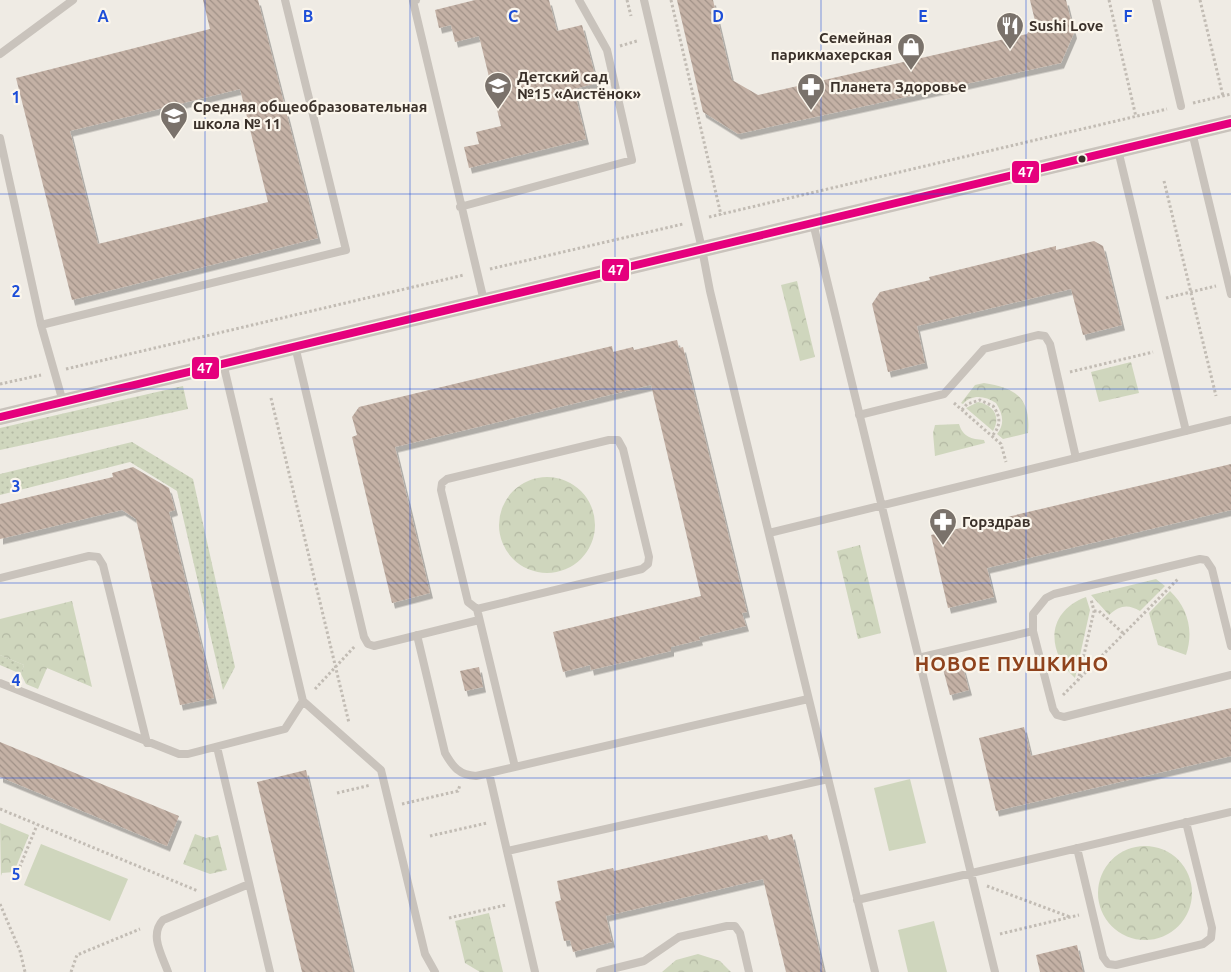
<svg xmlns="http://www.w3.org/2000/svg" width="1231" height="972" font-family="Ubuntu,sans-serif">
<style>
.grass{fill:url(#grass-dots)}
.park{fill:url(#park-crowns)}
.pitch{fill:#cfd6bd}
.building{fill:url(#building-back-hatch);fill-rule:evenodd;filter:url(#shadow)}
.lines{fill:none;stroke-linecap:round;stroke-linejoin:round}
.path{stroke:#c2bcb4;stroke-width:3;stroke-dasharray:2.5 2.5;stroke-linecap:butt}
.service{stroke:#c9c3bc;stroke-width:8}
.minor{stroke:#c9c3bc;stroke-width:16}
.bus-1-casing{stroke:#fbf6ec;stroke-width:11}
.bus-1{stroke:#e5007d;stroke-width:8}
.grid{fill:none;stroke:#1d4ed8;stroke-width:1;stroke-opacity:0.55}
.bus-dot{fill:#3b312a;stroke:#fbf6ec;stroke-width:2}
.labels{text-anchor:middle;stroke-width:4.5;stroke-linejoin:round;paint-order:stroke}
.poi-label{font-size:15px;font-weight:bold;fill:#3b312a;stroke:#fbf6ec;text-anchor:start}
.district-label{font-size:20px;font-weight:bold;letter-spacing:1px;fill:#8f431d;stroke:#fbf6ec}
.grid-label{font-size:16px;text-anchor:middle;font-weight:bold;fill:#1d4ed8;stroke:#fbf6ec;stroke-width:4.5;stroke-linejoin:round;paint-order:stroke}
.line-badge{stroke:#fbf6ec;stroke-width:2}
.badge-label{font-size:14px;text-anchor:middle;font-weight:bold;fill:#fff}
</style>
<defs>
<pattern id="grass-dots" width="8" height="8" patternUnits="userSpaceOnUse" patternTransform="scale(1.25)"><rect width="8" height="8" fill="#cfd6bd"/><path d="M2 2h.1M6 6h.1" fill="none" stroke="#b3b8a3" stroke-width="1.8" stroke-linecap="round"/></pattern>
<pattern id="park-crowns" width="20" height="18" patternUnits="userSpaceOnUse" patternTransform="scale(1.25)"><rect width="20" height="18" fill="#cfd6bd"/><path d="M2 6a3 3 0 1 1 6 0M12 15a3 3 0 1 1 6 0" fill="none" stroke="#b3b8a3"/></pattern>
<pattern id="building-back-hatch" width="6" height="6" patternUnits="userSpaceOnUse" patternTransform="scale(1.25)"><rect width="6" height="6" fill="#c4b1a5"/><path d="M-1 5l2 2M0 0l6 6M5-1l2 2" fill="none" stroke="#a09187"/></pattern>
<filter id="shadow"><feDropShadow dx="3" dy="5.5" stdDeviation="0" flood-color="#0004"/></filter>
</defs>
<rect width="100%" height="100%" fill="#efebe4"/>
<path class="grass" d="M 183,386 L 188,409 L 0,450 L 0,428 Z
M 132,442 L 193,479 L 235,667 L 223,690 L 177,491 L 130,462 L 0,495 L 0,474 Z
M 0,655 L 24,665 L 21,674 L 0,665 Z"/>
<path class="park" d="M 797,281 L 815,357 L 800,361 L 781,285 Z
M 1131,362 L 1139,393 L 1099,402 L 1091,372 Z
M 984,383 C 1016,388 1031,398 1028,433 L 1003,439 L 997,434 C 1005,424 1003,414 996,403 C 985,396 972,394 963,404 L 961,403 L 975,385 Z
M 978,402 C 994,405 1001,417 993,431 L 966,408 Z
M 959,424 C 963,437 971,439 984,440 L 985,443 L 935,456 L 933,433 L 935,425 Z
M499 525a48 48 0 1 1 96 0a48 48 0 1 1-96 0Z
M 860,545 L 881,633 L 858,639 L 837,551 Z
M 1156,579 L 1165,586 L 1140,611 C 1128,604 1120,605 1109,615 L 1091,595 Z
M 1170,591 C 1188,608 1194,631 1186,655 L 1158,645 L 1149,613 Z
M 1086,597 L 1090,610 L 1075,678 C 1046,651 1046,612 1086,597 Z
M 72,601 L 92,687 L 47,668 L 38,689 L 26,684 L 21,674 L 24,665 L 0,655 L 0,619 Z
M 0,823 L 29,835 L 14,872 L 2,873 L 1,876 Z
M 195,834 L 206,838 L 218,835 L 227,870 L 210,874 L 183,864 Z
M1098 893a47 47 0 1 1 94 0a47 47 0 1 1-94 0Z
M 489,913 L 503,972 L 480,972 L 465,963 L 455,921 Z
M 698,954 L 720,961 L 731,972 L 662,972 L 676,960 Z"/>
<path class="pitch" d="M 910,779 L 926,843 L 889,851 L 874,788 Z
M 41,844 L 128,879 L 110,921 L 24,885 Z
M 934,921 L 947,972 L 908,972 L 898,930 Z"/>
<path class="building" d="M 203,0 L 258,0 L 318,238 L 72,300 L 16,78 L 210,29 ZM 240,89 L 268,202 L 98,244 L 70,131 Z
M 475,0 L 549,0 L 557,31 L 582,25 L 597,83 L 574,89 L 586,139 L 469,168 L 464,147 L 479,144 L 476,132 L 501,126 L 479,36 L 455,42 L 451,25 L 439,28 L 435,10 Z
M 677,0 L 713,0 L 732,80 L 758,95 L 1027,34 L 1035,21 L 1030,0 L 1066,0 L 1074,33 L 1061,63 L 738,134 L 703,112 Z
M 1094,241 L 1103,246 L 1122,325 L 1083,335 L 1071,289 L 917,326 L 925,363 L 888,372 L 872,304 L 880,292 L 930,280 L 929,277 L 1056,246 L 1056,250 Z
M 677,340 L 679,348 L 683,347 L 747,612 L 742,613 L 746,626 L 699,637 L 700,640 L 671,647 L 671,651 L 591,670 L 590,665 L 563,672 L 553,632 L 701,596 L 651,385 L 395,447 L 430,593 L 392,603 L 352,437 L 357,435 L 352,417 L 359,407 L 612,346 L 613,352 L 633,347 L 634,350 Z
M 1231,464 L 1231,510 L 987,568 L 994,597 L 948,608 L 931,535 Z
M 133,467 L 169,488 L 175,510 L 169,512 L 214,698 L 180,705 L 136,519 L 122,510 L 0,539 L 0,504 L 113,477 L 112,473 Z
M 962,664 L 969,690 L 950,695 L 943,669 Z
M 479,667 L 483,687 L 465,691 L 460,671 Z
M 1231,708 L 1231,756 L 996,811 L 979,738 L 1024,727 L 1031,756 Z
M 0,742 L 179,816 L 167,846 L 0,777 Z
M 306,770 L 353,972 L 302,972 L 292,930 L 257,782 Z
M 792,834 L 824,972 L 786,972 L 763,879 L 606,916 L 612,942 L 573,952 L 570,940 L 564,941 L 555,902 L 561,900 L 557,881 L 613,868 L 614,871 L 767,835 L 769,840 Z
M 1077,945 L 1083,972 L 1040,972 L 1036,955 Z"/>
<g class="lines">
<path class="path" d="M 627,0 L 631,16
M 671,0 L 721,215
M 1109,0 L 1136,117
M 1200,0 L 1223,96
M 620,46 L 637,41
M 1193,103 L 1231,94
M 1164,181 L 1216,396
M 709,217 L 1167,109
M 490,269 L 683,224
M 1166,298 L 1216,286
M 66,369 L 464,275
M 1070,372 L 1153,352
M 0,384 L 41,375
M 271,398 L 349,723
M 954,403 L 1001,444 L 1006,462
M 962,410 L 967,404 L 980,400 L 993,406 C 1001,417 1001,426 992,436
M 1094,611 L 1099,611 L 1124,634
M 1078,681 L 1094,611 L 1091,599
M 315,689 L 355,646
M 1063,695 L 1178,579
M 337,793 L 371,785
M 402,804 L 458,791 L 460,785
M 0,809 L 198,891
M 430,836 L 487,823
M 14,881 L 37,825
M 987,886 L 1070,917
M 0,904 L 20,951 L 25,972
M 449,918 L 506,905
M 1000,934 L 1079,915
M 71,972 L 77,955 L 140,929"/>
<path class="service" d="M 416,0 L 413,1 L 484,301
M 644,0 L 702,249 L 710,291 L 875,972
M 1156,0 L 1181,106
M 0,54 L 73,0
M 1192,132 L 1231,294
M 0,138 L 41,325 L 63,402
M 1118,150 L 1186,431
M 460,207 L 632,160 L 607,50 L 579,0
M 813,223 L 995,972
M 41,325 L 346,250 L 285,0
M 295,346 L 364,637 L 368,644 L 374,646 L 479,620
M 859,415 L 944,394 L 984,349 L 1038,335 L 1045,336 L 1050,344 L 1076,458
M 769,533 L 1231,420
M 0,578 L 89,556 L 98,557 L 103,565 L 147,743
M 477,609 L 468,602 L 441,490 L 442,483 L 447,479 L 609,440 L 618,440 L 623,449 L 649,557 L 648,564 L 642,569 L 477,609 L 515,767
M 417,635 L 445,753 C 453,767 459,775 476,776 L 808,699
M 1231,646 L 1212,569 L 1206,560 L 1200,559 L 1054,594 L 1046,598 L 1033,614 L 1033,631 L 1053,709 L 1057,715 L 1064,717 L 1231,675
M 918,658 L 1033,631
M 0,683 L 179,754 L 188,754 L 285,729 L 303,701 L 223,363
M 303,701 L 381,770 L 425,954 L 435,972
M 217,747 L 270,972
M 489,773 L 507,851
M 1077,848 L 1103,957 L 1108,964 L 1116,965 L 1203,944 L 1211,938 L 1212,928 L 1186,822
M 857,900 L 1231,812
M 168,972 C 162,955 149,935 163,920 L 249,884
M 535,972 L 507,851 L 828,779
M 600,972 L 644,961 L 679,937 L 727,926 L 735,926 L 740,933 L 749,972"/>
<path class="minor" d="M 0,417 L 1231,123"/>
<defs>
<path id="bus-1" d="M 0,417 L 1231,123"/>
</defs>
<use href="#bus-1" class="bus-1-casing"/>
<use href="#bus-1" class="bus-1"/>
</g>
<path class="grid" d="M 205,0 L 205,972M 410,0 L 410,972M 615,0 L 615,972M 821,0 L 821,972M 1026,0 L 1026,972M 0,194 L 1231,194M 0,389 L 1231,389M 0,583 L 1231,583M 0,778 L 1231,778"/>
<defs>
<symbol id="restaurant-pin" viewBox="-11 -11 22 30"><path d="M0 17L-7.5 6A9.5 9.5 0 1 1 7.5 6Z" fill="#7a726b" stroke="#fbf6ec"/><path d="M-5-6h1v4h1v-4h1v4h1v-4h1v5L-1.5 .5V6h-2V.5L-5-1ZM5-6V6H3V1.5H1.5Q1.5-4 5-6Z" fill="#fff"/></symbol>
<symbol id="shop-pin" viewBox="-11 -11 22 30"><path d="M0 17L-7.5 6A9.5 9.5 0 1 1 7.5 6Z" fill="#7a726b" stroke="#fbf6ec"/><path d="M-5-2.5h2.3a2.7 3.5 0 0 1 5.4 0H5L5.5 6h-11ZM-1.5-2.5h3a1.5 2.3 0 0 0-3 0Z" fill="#fff"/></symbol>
<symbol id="school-pin" viewBox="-11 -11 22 30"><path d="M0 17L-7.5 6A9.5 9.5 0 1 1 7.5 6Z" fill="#7a726b" stroke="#fbf6ec"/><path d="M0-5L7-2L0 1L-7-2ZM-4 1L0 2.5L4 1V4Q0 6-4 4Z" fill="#fff"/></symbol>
<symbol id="pharmacy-pin" viewBox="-11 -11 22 30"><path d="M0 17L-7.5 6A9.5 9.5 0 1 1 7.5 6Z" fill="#7a726b" stroke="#fbf6ec"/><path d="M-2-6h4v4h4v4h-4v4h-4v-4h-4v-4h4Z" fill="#fff"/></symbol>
</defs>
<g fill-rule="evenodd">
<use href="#restaurant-pin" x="994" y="10" width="32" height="43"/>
<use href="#shop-pin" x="895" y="31" width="32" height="43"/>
<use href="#school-pin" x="482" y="70" width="32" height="43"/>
<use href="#pharmacy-pin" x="795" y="71" width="32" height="43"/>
<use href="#school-pin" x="158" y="100" width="32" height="43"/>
<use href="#pharmacy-pin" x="927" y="506" width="32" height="43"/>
</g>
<circle class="bus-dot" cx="1082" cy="159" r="4.5"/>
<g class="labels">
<g class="poi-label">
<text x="1029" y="31">Sushi Love</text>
<text x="892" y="43" text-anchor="end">Семейная<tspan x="892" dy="17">парикмахерская</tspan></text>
<text x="517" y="82">Детский сад<tspan x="517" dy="17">№15 «Аистёнок»</tspan></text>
<text x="830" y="92">Планета Здоровье</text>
<text x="193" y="112">Средняя общеобразовательная<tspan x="193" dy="17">школа № 11</tspan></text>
<text x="962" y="527">Горздрав</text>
</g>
<g class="district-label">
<text x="1012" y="671">НОВОЕ ПУШКИНО</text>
</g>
</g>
<g class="grid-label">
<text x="103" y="22">A</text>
<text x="308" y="22">B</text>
<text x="513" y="22">C</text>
<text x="718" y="22">D</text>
<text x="923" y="22">E</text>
<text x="1128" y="22">F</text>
<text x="16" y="103">1</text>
<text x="16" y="297">2</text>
<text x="16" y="492">3</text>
<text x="16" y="686">4</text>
<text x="16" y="880">5</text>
</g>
<g class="line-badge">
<rect x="1011" y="160" width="29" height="24" rx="5" fill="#e5007d"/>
<rect x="601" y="258" width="29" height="24" rx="5" fill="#e5007d"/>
<rect x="191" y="356" width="29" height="24" rx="5" fill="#e5007d"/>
</g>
<g class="badge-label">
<text x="1026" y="177">47</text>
<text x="616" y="275">47</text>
<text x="205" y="373">47</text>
</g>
</svg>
